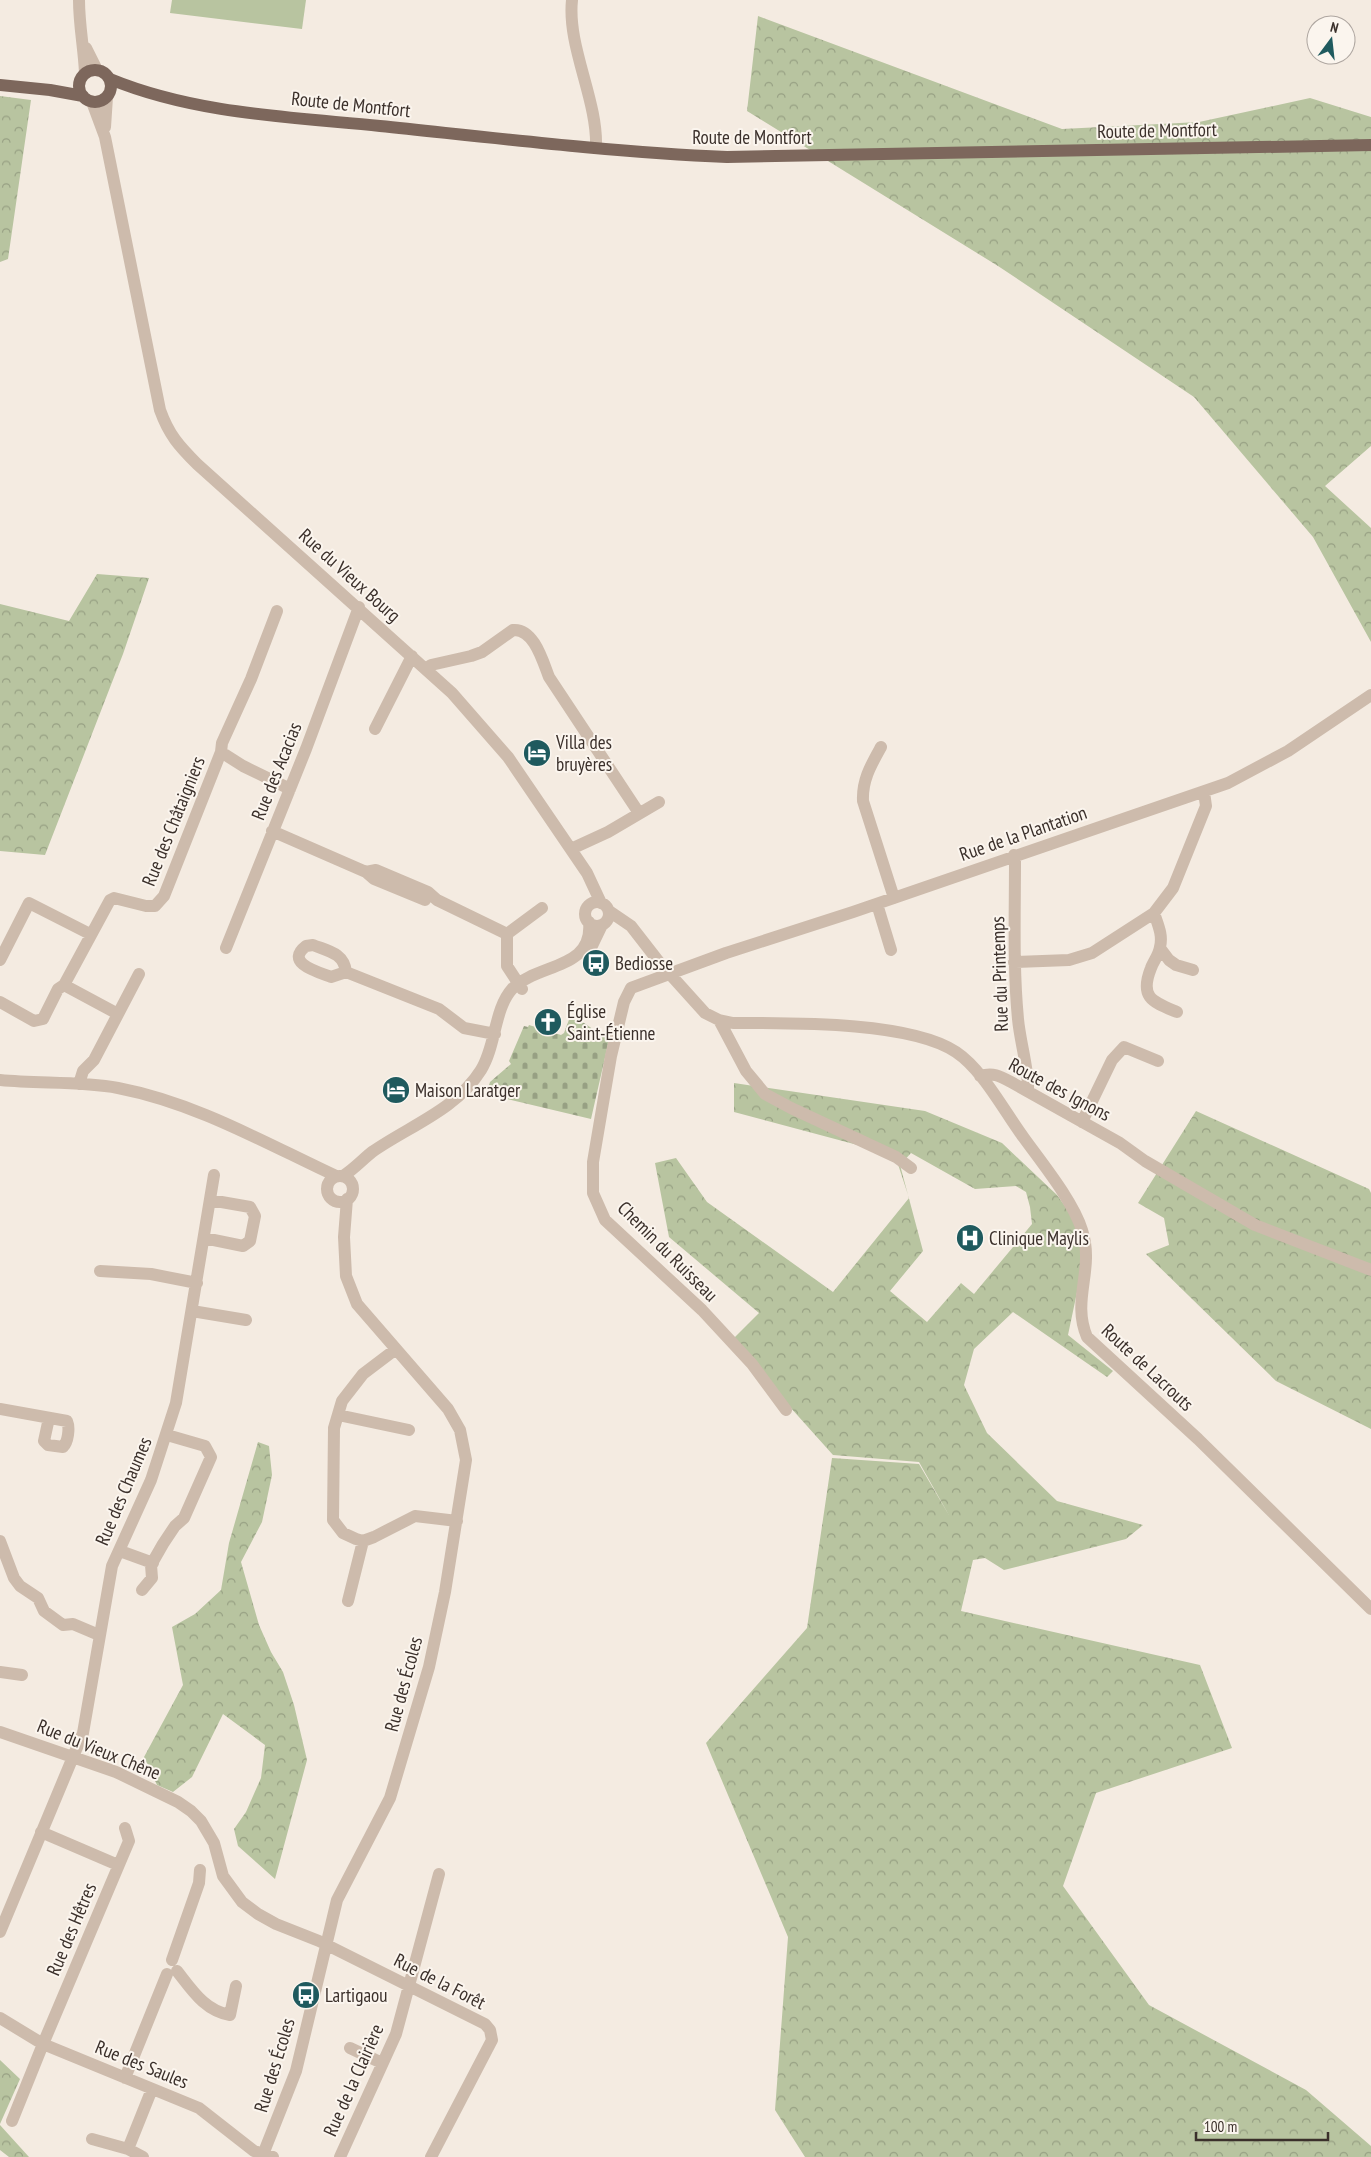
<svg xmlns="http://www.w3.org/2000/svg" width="1371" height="2157" font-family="'PT Sans Narrow',sans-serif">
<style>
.green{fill:#b8c4a0}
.forest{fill:url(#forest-crowns);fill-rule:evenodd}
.cemetery{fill:url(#cemetery-stones)}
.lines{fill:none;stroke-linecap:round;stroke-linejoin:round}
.minor{stroke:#cdbbac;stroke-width:12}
.major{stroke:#7d675c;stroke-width:12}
.labels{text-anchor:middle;stroke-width:4;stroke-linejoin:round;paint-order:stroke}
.street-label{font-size:19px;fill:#3b302b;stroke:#fbf5ee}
.poi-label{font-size:19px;fill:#3b302b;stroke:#fbf5ee;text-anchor:start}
</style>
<defs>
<pattern id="forest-crowns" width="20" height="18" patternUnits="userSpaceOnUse" patternTransform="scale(1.25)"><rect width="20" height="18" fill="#b8c4a0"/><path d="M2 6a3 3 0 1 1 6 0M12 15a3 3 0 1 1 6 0" fill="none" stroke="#97a083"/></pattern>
<pattern id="cemetery-stones" width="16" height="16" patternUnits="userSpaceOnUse" patternTransform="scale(1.25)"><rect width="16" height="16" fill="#b8c4a0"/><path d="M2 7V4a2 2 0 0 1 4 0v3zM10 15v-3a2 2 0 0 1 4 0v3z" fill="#97a083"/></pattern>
</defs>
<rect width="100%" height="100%" fill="#f4ebe1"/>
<path class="green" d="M 172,0 L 306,0 L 302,29 L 170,13 Z"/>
<path class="forest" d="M 758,16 L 1062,129 L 1199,122 L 1310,98 L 1371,117 L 1371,446 L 1325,486 L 1371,528 L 1371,642 L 1313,537 L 1194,397 L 998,266 L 747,111 Z
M 0,96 L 31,100 L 8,259 L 0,262 Z
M 97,574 L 149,578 L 123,654 L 45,855 L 0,851 L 0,604 L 69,621 Z
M 734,1083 L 925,1111 L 1002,1143 L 1057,1195 L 1078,1224 L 1084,1259 L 1068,1335 L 1113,1371 L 1107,1377 L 1013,1312 L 974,1349 L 964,1385 L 987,1433 L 1057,1501 L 1143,1525 L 1126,1539 L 1004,1570 L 985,1558 L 973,1560 L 961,1611 L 1200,1665 L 1232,1748 L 1096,1793 L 1063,1886 L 1149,2005 L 1306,2090 L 1371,2146 L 1371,2157 L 805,2157 L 775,2110 L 788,1937 L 706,1743 L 807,1628 L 832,1458 L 919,1464 L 950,1517 L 919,1462 L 833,1455 L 731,1341 L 759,1313 L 669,1237 L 655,1163 L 676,1158 L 707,1202 L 833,1292 L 909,1198 L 895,1155 L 734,1112 ZM 911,1153 L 975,1189 L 1016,1186 L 1026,1192 L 1030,1207 L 1032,1224 L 974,1294 L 961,1283 L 927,1322 L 890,1291 L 923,1251 L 900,1165 Z
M 1196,1111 L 1369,1189 L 1371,1193 L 1371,1429 L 1276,1381 L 1146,1254 L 1169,1245 L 1164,1218 L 1138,1203 Z
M 258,1442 L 269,1446 L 272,1475 L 262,1522 L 241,1562 L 259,1625 L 271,1652 L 283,1672 L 294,1705 L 307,1760 L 275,1879 L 238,1846 L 234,1829 L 246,1812 L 261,1778 L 265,1745 L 223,1714 L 192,1777 L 173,1792 L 157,1785 L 144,1757 L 183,1685 L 172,1627 L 195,1614 L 221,1590 L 229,1543 Z
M 0,2060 L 20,2079 L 0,2124 Z
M 0,2125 L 29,2157 L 9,2157 L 0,2150 Z"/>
<path class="cemetery" d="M 570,1017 L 584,1023 L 609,1040 L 591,1119 L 486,1094 L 490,1082 L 511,1064 L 509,1061 L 524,1026 L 528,1027 L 529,1025 L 561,1035 L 564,1033 Z"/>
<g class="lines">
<path class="minor" d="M 79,0 C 79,25 84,49 85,73
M 572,0 C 567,47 598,100 596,148
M 86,48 L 97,70
M 92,102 L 105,137 L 160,410 C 169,435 179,446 197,464 L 452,693 L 508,757 L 587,873 L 601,903
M 105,127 L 107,97
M 277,611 L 251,679 L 222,743 L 221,752 L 243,766 L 290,789
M 427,668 L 431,665 L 471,656 L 482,652 L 513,630 C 534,628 543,662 549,677 L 639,813
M 375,729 L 412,656
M 881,747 C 871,765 862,780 863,801 L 894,898
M 272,831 L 366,872 L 374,879 L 425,900
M 571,849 L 608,832 L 659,802
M 1014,855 L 1015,861 C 1015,914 1013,967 1018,1019 C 1020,1042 1029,1070 1028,1091
M 366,872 L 376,870 L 428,892 L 437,900 L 507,934 L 507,966 L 522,989
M585 914a12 12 0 1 1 24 0a12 12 0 1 1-24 0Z
M 877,904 L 891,950
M 609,911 L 631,926 L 659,962 L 705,1013 L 719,1020 L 733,1023 C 789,1023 910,1021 956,1052 C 983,1070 1004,1111 1024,1138 C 1042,1163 1073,1201 1082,1230 C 1095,1270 1071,1299 1087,1337 L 1198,1439 L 1371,1609
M 1154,913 C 1158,925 1163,935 1160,947 C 1159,955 1153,962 1151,968 C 1139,998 1153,1002 1177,1012
M 507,934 L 542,908
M 313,945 C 328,951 344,953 346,972 L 331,977 C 318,972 284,963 306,946 Z
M 226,948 L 306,749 L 359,607
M 1160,948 L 1169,960 L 1176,965 L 1193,970
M 590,950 L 602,925
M 0,960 L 29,903 L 90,934
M 1014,962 L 1069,960 L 1092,953 L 1154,913 L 1173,888 L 1206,806 L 1204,792
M 346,972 L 439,1009 L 464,1028 L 495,1034
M 0,1002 L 34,1021 L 43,1019 L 58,989 L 64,985
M 118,1014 L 64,985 L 110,900 L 114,898 L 146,906 L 155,906 L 164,896 L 221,752
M 719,1020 L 746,1071 L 765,1094 L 791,1108 L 896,1157 L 911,1168
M 980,1076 C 993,1072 1000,1076 1011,1082 L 1120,1143 L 1145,1161 L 1255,1225 L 1371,1270
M 0,1080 C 39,1084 79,1081 118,1088 C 196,1103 265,1143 336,1176
M 79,1084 L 83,1071 L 94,1060 L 139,974
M 1082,1122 L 1112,1060 L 1124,1047 L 1158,1061
M 343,1176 C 354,1169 362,1160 372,1152 C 409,1126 456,1110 481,1070 C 496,1046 494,1009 512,989 C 537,963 594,970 589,922
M327 1189a13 13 0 1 1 26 0a13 13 0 1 1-26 0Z
M 204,1238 L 243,1246 L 250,1241 L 255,1216 L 250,1207 L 210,1200
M 100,1271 L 151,1274 L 197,1283
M 192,1311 L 246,1320
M 396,1349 L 363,1374 L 342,1401 L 334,1428 L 333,1520 L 343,1533 L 356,1539 L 363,1541 L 374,1537 L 415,1516 L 457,1521
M 0,1409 L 67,1421 C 70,1428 68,1442 63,1447 L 48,1445 L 44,1441 L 49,1418
M 786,1410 L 752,1364 L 702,1310 L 605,1220 L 593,1193 L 593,1162 L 611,1056 L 624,1002 L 631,988 L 726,953 L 853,912 L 1228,783 L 1288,751 L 1371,695
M 338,1415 L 409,1430
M 0,1541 L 14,1578 L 20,1586 L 38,1598 L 44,1611 L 63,1625 L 73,1624 L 99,1635
M 120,1551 L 153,1563
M 142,1590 L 152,1578 L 151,1565 L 163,1544 L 175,1526 L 184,1518 L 211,1457 L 205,1446 L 167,1435
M 348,1601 L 363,1541
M 0,1672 L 22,1675
M 0,1732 L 116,1772 L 178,1802 L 191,1811 L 201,1821 L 214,1843 L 223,1876 L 242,1902 L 258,1914 L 276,1924 L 319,1941 L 485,2024 L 490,2030 L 492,2040 L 431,2157
M 41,1832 L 118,1865
M 0,1932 L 83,1733 L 112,1566 L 151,1480 L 176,1403 L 214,1175
M 172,1960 L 199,1883 L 200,1870
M 177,1971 C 192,1990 205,2011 230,2015 L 236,1986
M 0,2018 L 43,2044 L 199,2108 L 254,2151 L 273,2157
M 350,2048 L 382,2063
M 125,2078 L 167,1974
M 12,2121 L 43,2044 L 129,1841 L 125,1828
M 92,2139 L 128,2149 L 143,2157
M 128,2149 L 152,2089
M 262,2157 L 296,2071 L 337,1900 L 390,1798 L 429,1667 L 445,1592 L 466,1460 L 460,1430 L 448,1409 L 357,1304 L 346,1276 L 344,1237 L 347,1199
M 340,2157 L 396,2034 L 439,1874"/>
<path class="major" d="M79 86a16 16 0 1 1 32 0a16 16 0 1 1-32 0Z
M 110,79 C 195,114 290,117 380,126 C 496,138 611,152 727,157 L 1371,145
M 0,85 L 50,90 L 83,96"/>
</g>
<defs>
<symbol id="hotel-disc" viewBox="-11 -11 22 22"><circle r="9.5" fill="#1f5a5e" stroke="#fbf5ee"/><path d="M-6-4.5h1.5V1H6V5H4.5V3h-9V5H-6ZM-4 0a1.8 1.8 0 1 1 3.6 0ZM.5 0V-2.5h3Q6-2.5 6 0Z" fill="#fff"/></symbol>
<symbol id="bus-disc" viewBox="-11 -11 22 22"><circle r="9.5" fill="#1f5a5e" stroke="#fbf5ee"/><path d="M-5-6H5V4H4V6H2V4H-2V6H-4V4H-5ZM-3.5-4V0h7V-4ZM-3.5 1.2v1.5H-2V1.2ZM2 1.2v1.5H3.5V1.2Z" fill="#fff"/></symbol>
<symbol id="church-disc" viewBox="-11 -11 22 22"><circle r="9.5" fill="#1f5a5e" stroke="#fbf5ee"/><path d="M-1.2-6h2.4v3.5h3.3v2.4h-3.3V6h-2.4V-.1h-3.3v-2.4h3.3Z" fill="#fff"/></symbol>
<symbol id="hospital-disc" viewBox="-11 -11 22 22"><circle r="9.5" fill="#1f5a5e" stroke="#fbf5ee"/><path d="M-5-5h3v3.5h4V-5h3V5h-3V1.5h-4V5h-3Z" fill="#fff"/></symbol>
</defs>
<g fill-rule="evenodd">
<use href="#hotel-disc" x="521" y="737" width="32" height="32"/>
<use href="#bus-disc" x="580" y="947" width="32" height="32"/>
<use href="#church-disc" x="532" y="1006" width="32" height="32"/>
<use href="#hotel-disc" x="380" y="1074" width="32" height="32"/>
<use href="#hospital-disc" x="954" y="1222" width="32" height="32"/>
<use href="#bus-disc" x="290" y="1979" width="32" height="32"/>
</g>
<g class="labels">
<g class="street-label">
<text transform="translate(351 104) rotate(6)" y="7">Route de Montfort</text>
<text transform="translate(1157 130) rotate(-1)" y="7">Route de Montfort</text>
<text x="752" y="144">Route de Montfort</text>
<text transform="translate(350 575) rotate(42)" y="7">Rue du Vieux Bourg</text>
<text transform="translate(276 771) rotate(-68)" y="7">Rue des Acacias</text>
<text transform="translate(173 821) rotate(-68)" y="7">Rue des Châtaigniers</text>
<text transform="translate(1023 833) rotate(-19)" y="7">Rue de la Plantation</text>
<text transform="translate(999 974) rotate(-92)" y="7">Rue du Printemps</text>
<text transform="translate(1060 1089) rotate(28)" y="7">Route des Ignons</text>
<text transform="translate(668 1251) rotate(45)" y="7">Chemin du Ruisseau</text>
<text transform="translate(1148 1367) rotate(43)" y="7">Route de Lacrouts</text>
<text transform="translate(123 1491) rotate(-67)" y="7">Rue des Chaumes</text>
<text transform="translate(403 1684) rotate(-75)" y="7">Rue des Écoles</text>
<text transform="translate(99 1749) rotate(22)" y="7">Rue du Vieux Chêne</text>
<text transform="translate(71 1929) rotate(-67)" y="7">Rue des Hêtres</text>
<text transform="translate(440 1981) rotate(27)" y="7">Rue de la Forêt</text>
<text transform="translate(142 2064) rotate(22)" y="7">Rue des Saules</text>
<text transform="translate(274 2065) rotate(-73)" y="7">Rue des Écoles</text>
<text transform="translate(353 2080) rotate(-66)" y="7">Rue de la Clairière</text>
</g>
<g class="poi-label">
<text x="556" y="749">Villa des<tspan x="556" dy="22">bruyères</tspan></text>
<text x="615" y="970">Bediosse</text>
<text x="567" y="1018">Église<tspan x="567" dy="22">Saint-Étienne</tspan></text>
<text x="415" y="1097">Maison Laratger</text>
<text x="989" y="1245">Clinique Maylis</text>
<text x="325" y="2002">Lartigaou</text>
</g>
</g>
<g transform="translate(1331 40) rotate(15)"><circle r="24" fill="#fbf5ee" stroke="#aea6a0"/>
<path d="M0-4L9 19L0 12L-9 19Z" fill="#1f5a5e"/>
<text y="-8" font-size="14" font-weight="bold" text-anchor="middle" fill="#3b302b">N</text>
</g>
<path d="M1196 2132v8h132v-8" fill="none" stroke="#3b302b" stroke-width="2.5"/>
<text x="1204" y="2132" font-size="15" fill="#3b302b" stroke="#fbf5ee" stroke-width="4" paint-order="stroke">100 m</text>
</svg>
